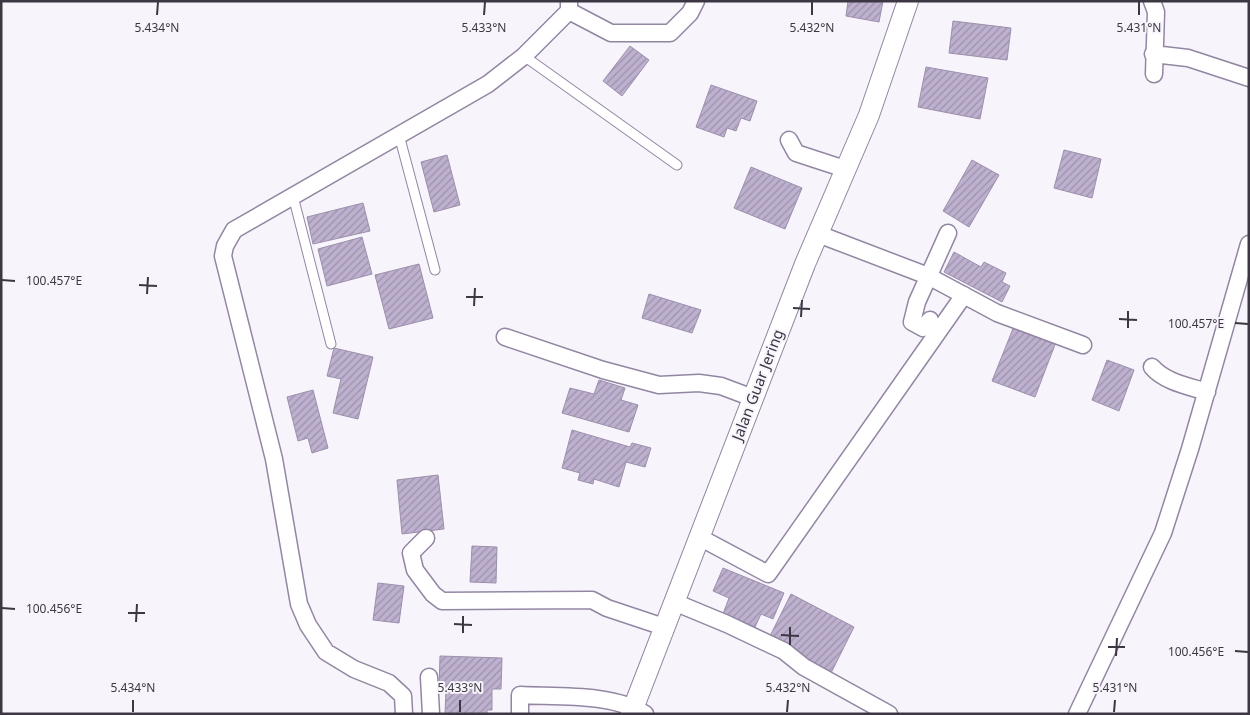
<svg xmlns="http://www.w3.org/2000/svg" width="1250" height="715" font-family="'Noto Sans',sans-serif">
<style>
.building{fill:url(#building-hatch);stroke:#9c8fac}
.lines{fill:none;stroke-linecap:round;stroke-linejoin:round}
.service-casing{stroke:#9386a2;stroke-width:11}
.minor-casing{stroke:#9386a2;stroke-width:19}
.tertiary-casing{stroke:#9386a2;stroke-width:22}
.service{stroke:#fff;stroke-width:9}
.minor{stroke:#fff;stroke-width:16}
.tertiary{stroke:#fff;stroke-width:20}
.ticks{fill:none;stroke:#3c3743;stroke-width:2}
.labels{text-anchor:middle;stroke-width:4;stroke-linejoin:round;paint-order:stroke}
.street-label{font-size:15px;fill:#3c3743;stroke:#f7f5fb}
.ticks-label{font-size:12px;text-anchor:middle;fill:#3c3743;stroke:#f7f5fb;stroke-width:4;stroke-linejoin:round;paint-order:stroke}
</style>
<defs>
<pattern id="building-hatch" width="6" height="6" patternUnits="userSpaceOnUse" patternTransform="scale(1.25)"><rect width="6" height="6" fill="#beb1cf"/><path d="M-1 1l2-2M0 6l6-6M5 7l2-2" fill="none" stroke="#9c91aa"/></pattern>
</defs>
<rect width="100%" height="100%" fill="#f7f5fb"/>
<path class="building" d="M 848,1 L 883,1 L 879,22 L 846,16 Z
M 953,21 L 1011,28 L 1007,60 L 949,53 Z
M 630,46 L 649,60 L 622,96 L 603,81 Z
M 926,67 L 988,78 L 980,119 L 918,107 Z
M 711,85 L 757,101 L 750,121 L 741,118 L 736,131 L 727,128 L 724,137 L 696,127 Z
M 1064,150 L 1101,159 L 1092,198 L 1054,188 Z
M 447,155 L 460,205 L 434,212 L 421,162 Z
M 972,160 L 999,175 L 969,227 L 943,211 Z
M 751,167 L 802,188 L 785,229 L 734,208 Z
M 363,203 L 370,231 L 313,244 L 307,217 Z
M 362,237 L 372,274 L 327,286 L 318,249 Z
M 954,252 L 981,267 L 984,262 L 1006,273 L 1002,282 L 1010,286 L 1002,302 L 944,272 Z
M 419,264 L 433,318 L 389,329 L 375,275 Z
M 649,294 L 701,310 L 692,333 L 642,318 Z
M 1014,326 L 1056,342 L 1035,397 L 992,381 Z
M 334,348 L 373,357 L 358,419 L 333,413 L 341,379 L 327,376 Z
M 1107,360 L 1134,370 L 1119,411 L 1092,400 Z
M 599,380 L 625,388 L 621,400 L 638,405 L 629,432 L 562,413 L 570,388 L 594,394 Z
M 313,390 L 328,448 L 312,453 L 308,438 L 298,441 L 287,397 Z
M 572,430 L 630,447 L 632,443 L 651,448 L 645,467 L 626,462 L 619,487 L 594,479 L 593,484 L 578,480 L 580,473 L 562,468 Z
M 438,475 L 444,529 L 402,534 L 397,480 Z
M 472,546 L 497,547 L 496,583 L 470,582 Z
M 723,568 L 784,593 L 773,619 L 761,614 L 755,627 L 723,614 L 729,598 L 713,591 Z
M 378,583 L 404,586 L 399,623 L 373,620 Z
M 791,594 L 854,627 L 831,673 L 768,640 Z
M 440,656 L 502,658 L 501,689 L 492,689 L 492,710 L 487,710 L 487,714 L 445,714 L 446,689 L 439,689 Z"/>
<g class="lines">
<defs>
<path id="service" d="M 524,56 L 677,165
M 399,135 L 435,270
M 293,196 L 331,344"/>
<path id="minor" d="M 1152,1 L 1156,12 L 1154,74
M 569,11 L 611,33 L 670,33 L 690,13 L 696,1
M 1153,54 L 1188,58 L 1249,78
M 789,140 L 796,153 L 845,169
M 818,234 L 928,276 L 997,313 L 1083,345
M 930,320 L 923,328 L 912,322 L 917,302 L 948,233
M 505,337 L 603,370 L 659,385 L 699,383 L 721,386 L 753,398
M 1152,367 C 1165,382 1188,386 1207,392
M 699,537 L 768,574 L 964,295
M 426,538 L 411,553 L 415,570 L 433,594 L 442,601 L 592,600 L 607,608 L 664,627
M 674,602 L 727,624 L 784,651 L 804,667 L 889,714
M 429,677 L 431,714
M 404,714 L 403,696 L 389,683 L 354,669 L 326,652 L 308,625 L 299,604 L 274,459 L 223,256 L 225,246 L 234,230 L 488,84 L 524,56 L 569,11 L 569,1
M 520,714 L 520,695 C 557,697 613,693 645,714
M 1077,714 L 1163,533 L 1190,449 L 1249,244"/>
<path id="tertiary" d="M 631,714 L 805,264 L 869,115 L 908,1"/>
</defs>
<use href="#service" class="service-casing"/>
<use href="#minor" class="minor-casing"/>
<use href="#tertiary" class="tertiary-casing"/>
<use href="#service" class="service"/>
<use href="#minor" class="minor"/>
<use href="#tertiary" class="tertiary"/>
</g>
<path class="ticks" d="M 157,15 L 158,2M 484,15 L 485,2M 812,15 L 812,2M 1139,15 L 1139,2M 2,280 L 15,281M 139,285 L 157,286M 147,294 L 148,277M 466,297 L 483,297M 474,306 L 475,288M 793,308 L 810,309M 801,317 L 802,300M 1119,319 L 1137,320M 1235,323 L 1248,324M 1128,328 L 1128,311M 2,608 L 15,609M 128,613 L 145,613M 136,622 L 137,604M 454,624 L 472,625M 463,633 L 463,616M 781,635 L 799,636M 790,645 L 790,627M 1108,647 L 1125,647M 1235,651 L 1248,652M 1116,656 L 1117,638M 133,712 L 133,700M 460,712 L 460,700M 787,712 L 788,700M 1114,712 L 1115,700"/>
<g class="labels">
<g class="street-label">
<text transform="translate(758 385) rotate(-69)" y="5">Jalan Guar Jering</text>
</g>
</g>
<g class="ticks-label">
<text x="157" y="32">5.434°N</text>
<text x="484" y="32">5.433°N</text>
<text x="812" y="32">5.432°N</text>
<text x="1139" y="32">5.431°N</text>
<text x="54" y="285">100.457°E</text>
<text x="1196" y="328">100.457°E</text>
<text x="54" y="613">100.456°E</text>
<text x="1196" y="656">100.456°E</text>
<text x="133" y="692">5.434°N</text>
<text x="460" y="692">5.433°N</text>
<text x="788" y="692">5.432°N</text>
<text x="1115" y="692">5.431°N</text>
</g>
<rect width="1250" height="715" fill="none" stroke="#3c3743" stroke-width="5"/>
</svg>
